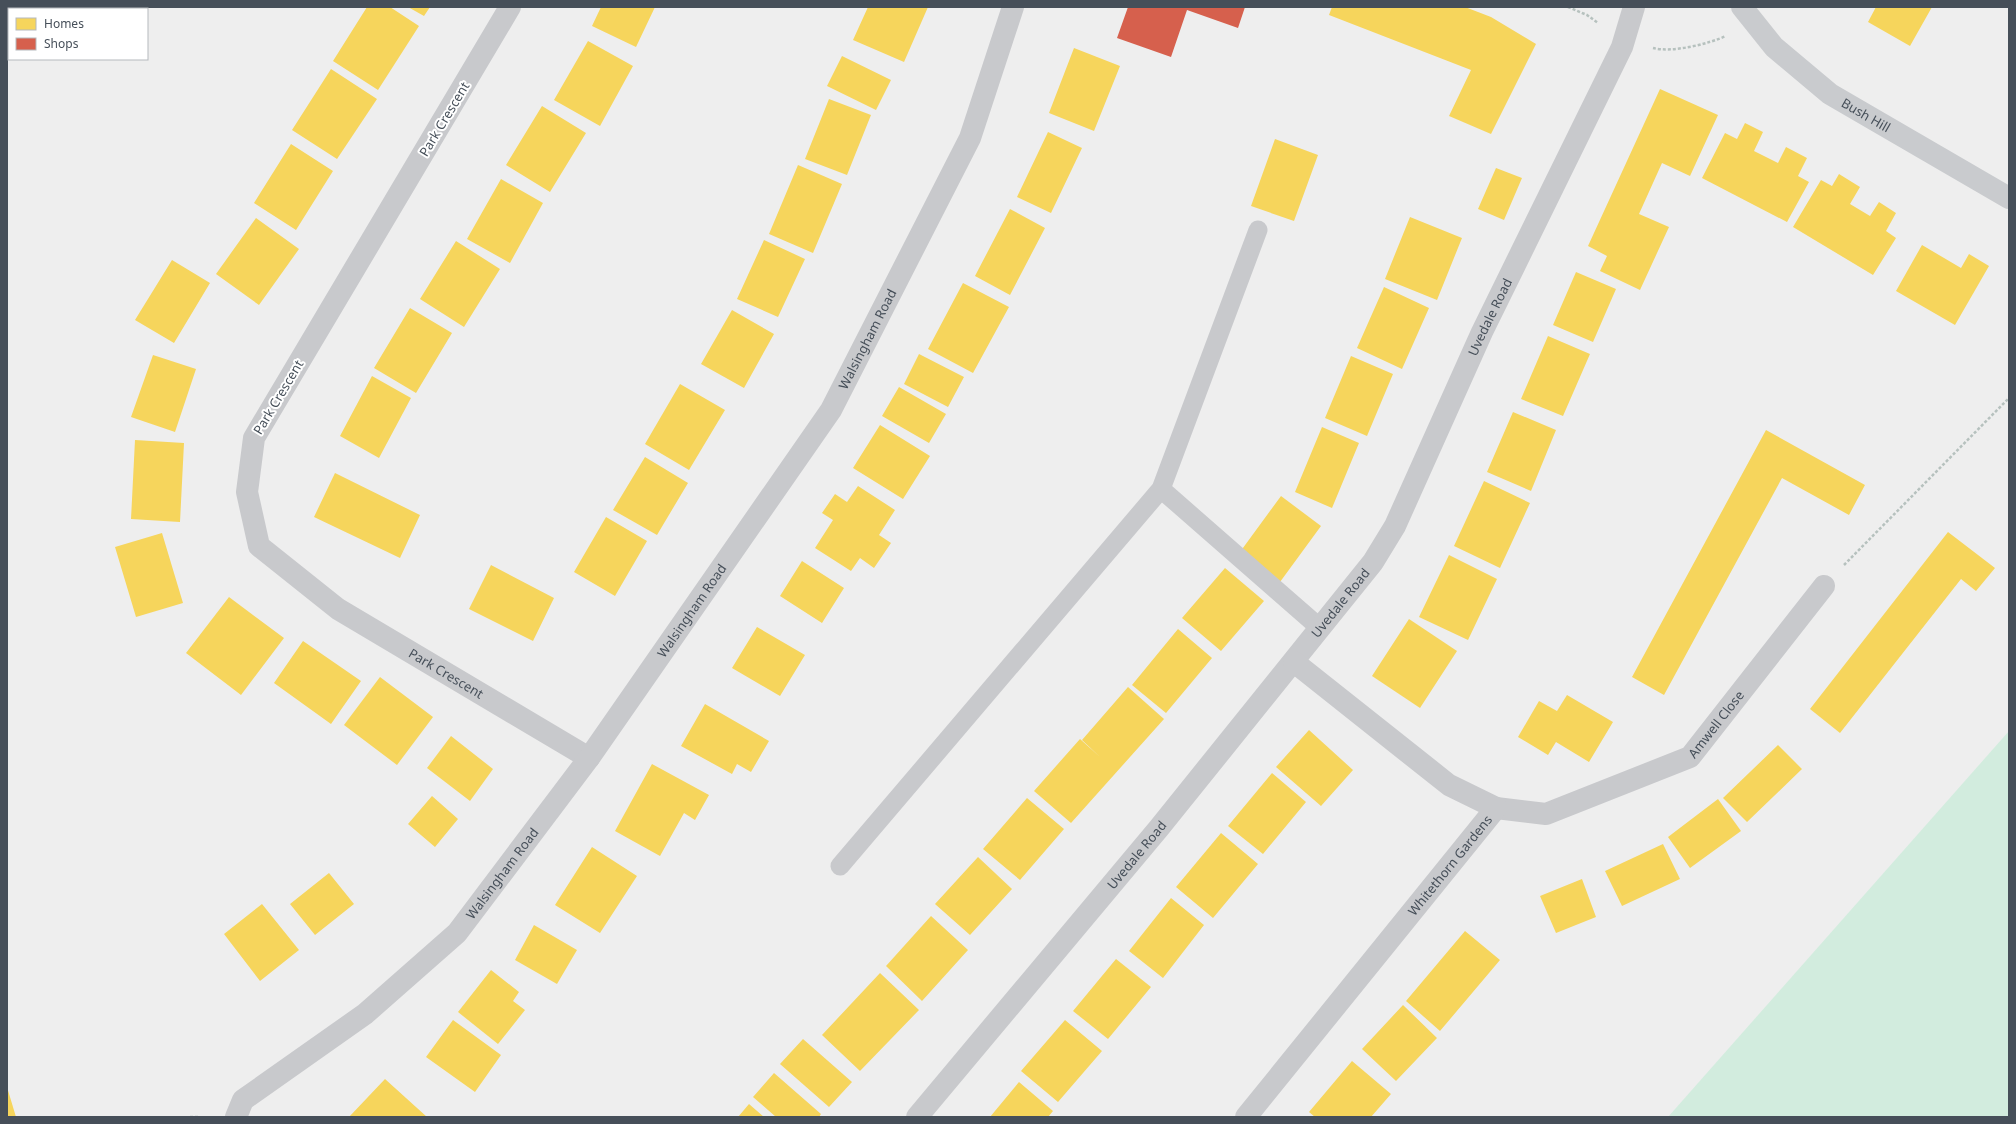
<svg xmlns="http://www.w3.org/2000/svg" width="2016" height="1124" font-family="'Noto Sans',sans-serif">
<style>
.green{fill:#d2ecde}
.homes{fill:#f6d55c}
.shops{fill:#d6604d}
.lines{fill:none;stroke-linecap:round;stroke-linejoin:round}
.path{stroke:#b6c1be;stroke-width:2.5;stroke-dasharray:3 2;stroke-linecap:butt}
.lane{stroke:#c8c9cc;stroke-width:19}
.street{stroke:#c8c9cc;stroke-width:22}
.secondary{stroke:#c9cbce;stroke-width:22}
.labels{text-anchor:middle;stroke-width:4;stroke-linejoin:round;paint-order:stroke}
.street-label{font-size:13px;fill:#464f59;stroke:#fff}
</style>
<rect width="100%" height="100%" fill="#eee"/>
<path class="green" d="M 2009,731 L 2009,1117 L 1668,1117 Z"/>
<path class="homes" d="M 367,7 L 390,7 L 419,26 L 378,90 L 333,61 Z
M 408,7 L 430,7 L 424,16 Z
M 601,7 L 655,7 L 636,47 L 592,26 Z
M 868,7 L 928,7 L 904,62 L 853,40 Z
M 1332,7 L 1465,7 L 1491,17 L 1536,44 L 1491,134 L 1449,116 L 1471,70 L 1329,15 Z
M 1876,7 L 1932,7 L 1910,46 L 1868,22 Z
M 588,41 L 633,66 L 600,126 L 554,100 Z
M 1074,48 L 1120,66 L 1094,131 L 1049,113 Z
M 842,56 L 891,80 L 876,110 L 827,86 Z
M 331,69 L 377,99 L 337,159 L 292,130 Z
M 1660,89 L 1718,115 L 1690,176 L 1662,163 L 1639,214 L 1669,227 L 1640,290 L 1600,271 L 1607,256 L 1588,246 Z
M 829,99 L 871,115 L 847,175 L 805,159 Z
M 542,106 L 586,133 L 550,192 L 506,165 Z
M 1745,123 L 1763,132 L 1754,151 L 1778,163 L 1786,147 L 1807,158 L 1798,176 L 1809,182 L 1787,222 L 1702,178 L 1725,133 L 1737,139 Z
M 1048,132 L 1082,148 L 1051,213 L 1017,197 Z
M 1275,139 L 1318,155 L 1294,221 L 1251,206 Z
M 291,144 L 333,171 L 296,230 L 254,203 Z
M 798,165 L 842,184 L 813,253 L 769,234 Z
M 1496,168 L 1522,178 L 1504,220 L 1478,209 Z
M 1839,174 L 1860,187 L 1850,204 L 1870,216 L 1879,202 L 1896,213 L 1886,231 L 1896,238 L 1873,275 L 1793,227 L 1821,180 L 1832,186 Z
M 501,179 L 543,203 L 510,263 L 467,239 Z
M 1010,209 L 1045,228 L 1010,295 L 975,276 Z
M 1410,217 L 1462,238 L 1437,300 L 1385,279 Z
M 256,218 L 299,249 L 259,305 L 216,274 Z
M 764,240 L 805,259 L 778,317 L 737,299 Z
M 456,241 L 500,269 L 464,327 L 420,299 Z
M 1922,245 L 1961,268 L 1969,254 L 1989,266 L 1955,325 L 1896,291 Z
M 172,260 L 210,283 L 174,343 L 135,320 Z
M 1576,272 L 1616,289 L 1593,342 L 1553,325 Z
M 963,283 L 1009,307 L 973,373 L 928,349 Z
M 1384,287 L 1429,308 L 1402,369 L 1357,348 Z
M 410,308 L 452,333 L 416,393 L 374,368 Z
M 732,310 L 774,334 L 744,388 L 701,364 Z
M 1548,336 L 1590,354 L 1563,416 L 1521,399 Z
M 919,354 L 964,377 L 948,407 L 904,384 Z
M 153,355 L 196,369 L 175,432 L 131,417 Z
M 1351,356 L 1393,374 L 1367,436 L 1325,418 Z
M 372,376 L 411,398 L 379,458 L 340,436 Z
M 680,384 L 725,410 L 689,470 L 645,444 Z
M 899,387 L 946,414 L 929,443 L 882,416 Z
M 1513,412 L 1556,430 L 1531,491 L 1487,472 Z
M 880,425 L 930,456 L 903,499 L 853,468 Z
M 1322,427 L 1359,443 L 1332,508 L 1295,492 Z
M 1766,430 L 1865,485 L 1849,515 L 1782,478 L 1664,695 L 1632,677 Z
M 135,440 L 184,443 L 180,522 L 131,519 Z
M 645,457 L 688,483 L 657,535 L 613,510 Z
M 335,473 L 420,515 L 400,558 L 314,517 Z
M 1484,481 L 1530,503 L 1500,568 L 1454,546 Z
M 858,486 L 895,510 L 879,535 L 891,543 L 874,568 L 860,558 L 851,571 L 815,548 L 833,520 L 822,513 L 835,494 L 847,502 Z
M 1281,496 L 1321,526 L 1280,582 L 1240,552 Z
M 606,517 L 647,541 L 615,596 L 574,572 Z
M 1948,532 L 1995,568 L 1976,591 L 1961,579 L 1840,733 L 1810,709 Z
M 162,533 L 183,603 L 136,617 L 115,547 Z
M 1449,555 L 1497,579 L 1468,640 L 1419,617 Z
M 802,561 L 844,588 L 822,623 L 780,596 Z
M 491,565 L 554,598 L 533,641 L 469,609 Z
M 1225,568 L 1264,601 L 1221,651 L 1182,618 Z
M 229,597 L 284,638 L 241,695 L 186,653 Z
M 1409,619 L 1457,651 L 1420,708 L 1372,676 Z
M 757,627 L 805,655 L 780,696 L 732,668 Z
M 1178,629 L 1212,658 L 1166,713 L 1132,685 Z
M 303,641 L 361,681 L 331,724 L 274,683 Z
M 380,677 L 433,717 L 397,765 L 344,725 Z
M 1128,687 L 1164,719 L 1071,823 L 1034,791 L 1080,739 L 1100,757 L 1082,740 Z
M 1567,695 L 1613,722 L 1589,762 L 1556,742 L 1548,755 L 1518,737 L 1539,701 L 1557,711 Z
M 705,704 L 769,741 L 751,772 L 737,764 L 732,774 L 681,746 Z
M 1309,730 L 1353,770 L 1321,806 L 1276,767 Z
M 451,736 L 493,769 L 470,801 L 427,768 Z
M 1778,745 L 1802,769 L 1747,822 L 1723,798 Z
M 652,764 L 709,795 L 695,820 L 684,813 L 660,856 L 615,831 Z
M 1272,773 L 1306,802 L 1263,854 L 1228,826 Z
M 432,796 L 458,819 L 435,847 L 408,824 Z
M 1027,798 L 1064,829 L 1020,880 L 983,849 Z
M 1718,799 L 1741,831 L 1690,868 L 1668,837 Z
M 1221,833 L 1258,864 L 1213,918 L 1176,887 Z
M 1663,844 L 1680,879 L 1622,906 L 1605,871 Z
M 592,847 L 637,876 L 600,933 L 555,905 Z
M 978,857 L 1012,889 L 970,935 L 935,904 Z
M 329,873 L 354,904 L 315,935 L 290,904 Z
M 1582,879 L 1596,917 L 1556,933 L 1540,896 Z
M 1171,898 L 1204,925 L 1163,978 L 1129,951 Z
M 262,904 L 299,950 L 260,981 L 224,934 Z
M 931,916 L 968,950 L 922,1001 L 886,966 Z
M 534,925 L 577,950 L 557,984 L 515,960 Z
M 1465,931 L 1500,960 L 1440,1031 L 1406,1001 Z
M 1116,959 L 1151,987 L 1108,1039 L 1073,1011 Z
M 491,970 L 519,992 L 513,1001 L 525,1010 L 498,1044 L 458,1012 Z
M 880,973 L 919,1010 L 860,1071 L 822,1035 Z
M 1403,1005 L 1437,1038 L 1396,1081 L 1362,1049 Z
M 453,1020 L 501,1055 L 475,1092 L 426,1057 Z
M 1065,1020 L 1102,1051 L 1058,1102 L 1021,1071 Z
M 803,1039 L 852,1082 L 829,1107 L 780,1064 Z
M 1352,1061 L 1391,1094 L 1371,1117 L 1315,1117 L 1309,1112 Z
M 774,1073 L 821,1114 L 819,1117 L 776,1117 L 753,1097 Z
M 385,1079 L 427,1117 L 349,1117 Z
M 1019,1082 L 1053,1111 L 1048,1117 L 990,1117 Z
M 7,1087 L 16,1117 L 7,1117 Z
M 749,1104 L 764,1117 L 738,1117 Z"/>
<path class="shops" d="M 1128,7 L 1245,7 L 1238,28 L 1187,10 L 1171,57 L 1117,38 Z"/>
<g class="lines">
<path class="path" d="M 1568,7 L 1587,15 L 1598,23
M 1653,48 C 1672,53 1708,44 1726,36
M 1844,565 L 2009,398
M 190,1117 L 200,1117"/>
<path class="lane" d="M 1161,489 L 1258,230
M 840,866 L 1161,489 L 1320,628"/>
<g class="street">
<path id="s1" d="M 510,7 L 254,438 L 247,492 L 259,546 L 338,609 L 589,758"/>
<path id="s2" d="M 1496,808 L 1546,814 L 1690,757 L 1824,586"/>
<path id="s3" d="M 236,1117 L 243,1100 L 365,1014 L 457,933 L 589,758 L 831,410 L 970,138 L 1013,7"/>
<path id="s4" d="M 917,1117 L 1159,828 L 1373,562 L 1395,526 L 1482,332 L 1622,47 L 1634,7"/>
<path id="s5" d="M 1246,1117 L 1496,808 L 1449,785 L 1294,662"/>
</g>
<path class="secondary" id="s6" d="M 1742,7 L 1774,47 L 1830,94 L 2009,198"/>
</g>
<g class="labels">
<g class="street-label">
<text dy="5" stroke="none"><textPath href="#s6" startOffset="166">Bush Hill</textPath></text>
<text transform="translate(444 119) rotate(-59)" y="5">Park Crescent</text>
<text dy="5" stroke="none"><textPath href="#s4" startOffset="990">Uvedale Road</textPath></text>
<text dy="5" stroke="none"><textPath href="#s3" startOffset="1013">Walsingham Road</textPath></text>
<text transform="translate(278 397) rotate(-59)" y="5">Park Crescent</text>
<text dy="5" stroke="none"><textPath href="#s4" startOffset="666">Uvedale Road</textPath></text>
<text dy="5" stroke="none"><textPath href="#s3" startOffset="689">Walsingham Road</textPath></text>
<text dy="5" stroke="none"><textPath href="#s1" startOffset="838">Park Crescent</textPath></text>
<text dy="5" stroke="none"><textPath href="#s2" startOffset="247">Amwell Close</textPath></text>
<text dy="5" stroke="none"><textPath href="#s4" startOffset="342">Uvedale Road</textPath></text>
<text dy="5" stroke="none"><textPath href="#s5" startOffset="324">Whitethorn Gardens</textPath></text>
<text dy="5" stroke="none"><textPath href="#s3" startOffset="365">Walsingham Road</textPath></text>
</g>
</g>
<rect width="2016" height="1124" fill="none" stroke="#464f59" stroke-width="16"/>
<rect x="8" y="8" width="140" height="52" fill="#ffffff" stroke="#b5b9bd"/>
<rect x="16" y="18" width="20" height="12" fill="#f6d55c" stroke="#b5b9bd"/>
<text x="44" y="28" font-size="12" fill="#464f59">Homes</text>
<rect x="16" y="38" width="20" height="12" fill="#d6604d" stroke="#b5b9bd"/>
<text x="44" y="48" font-size="12" fill="#464f59">Shops</text>
</svg>
